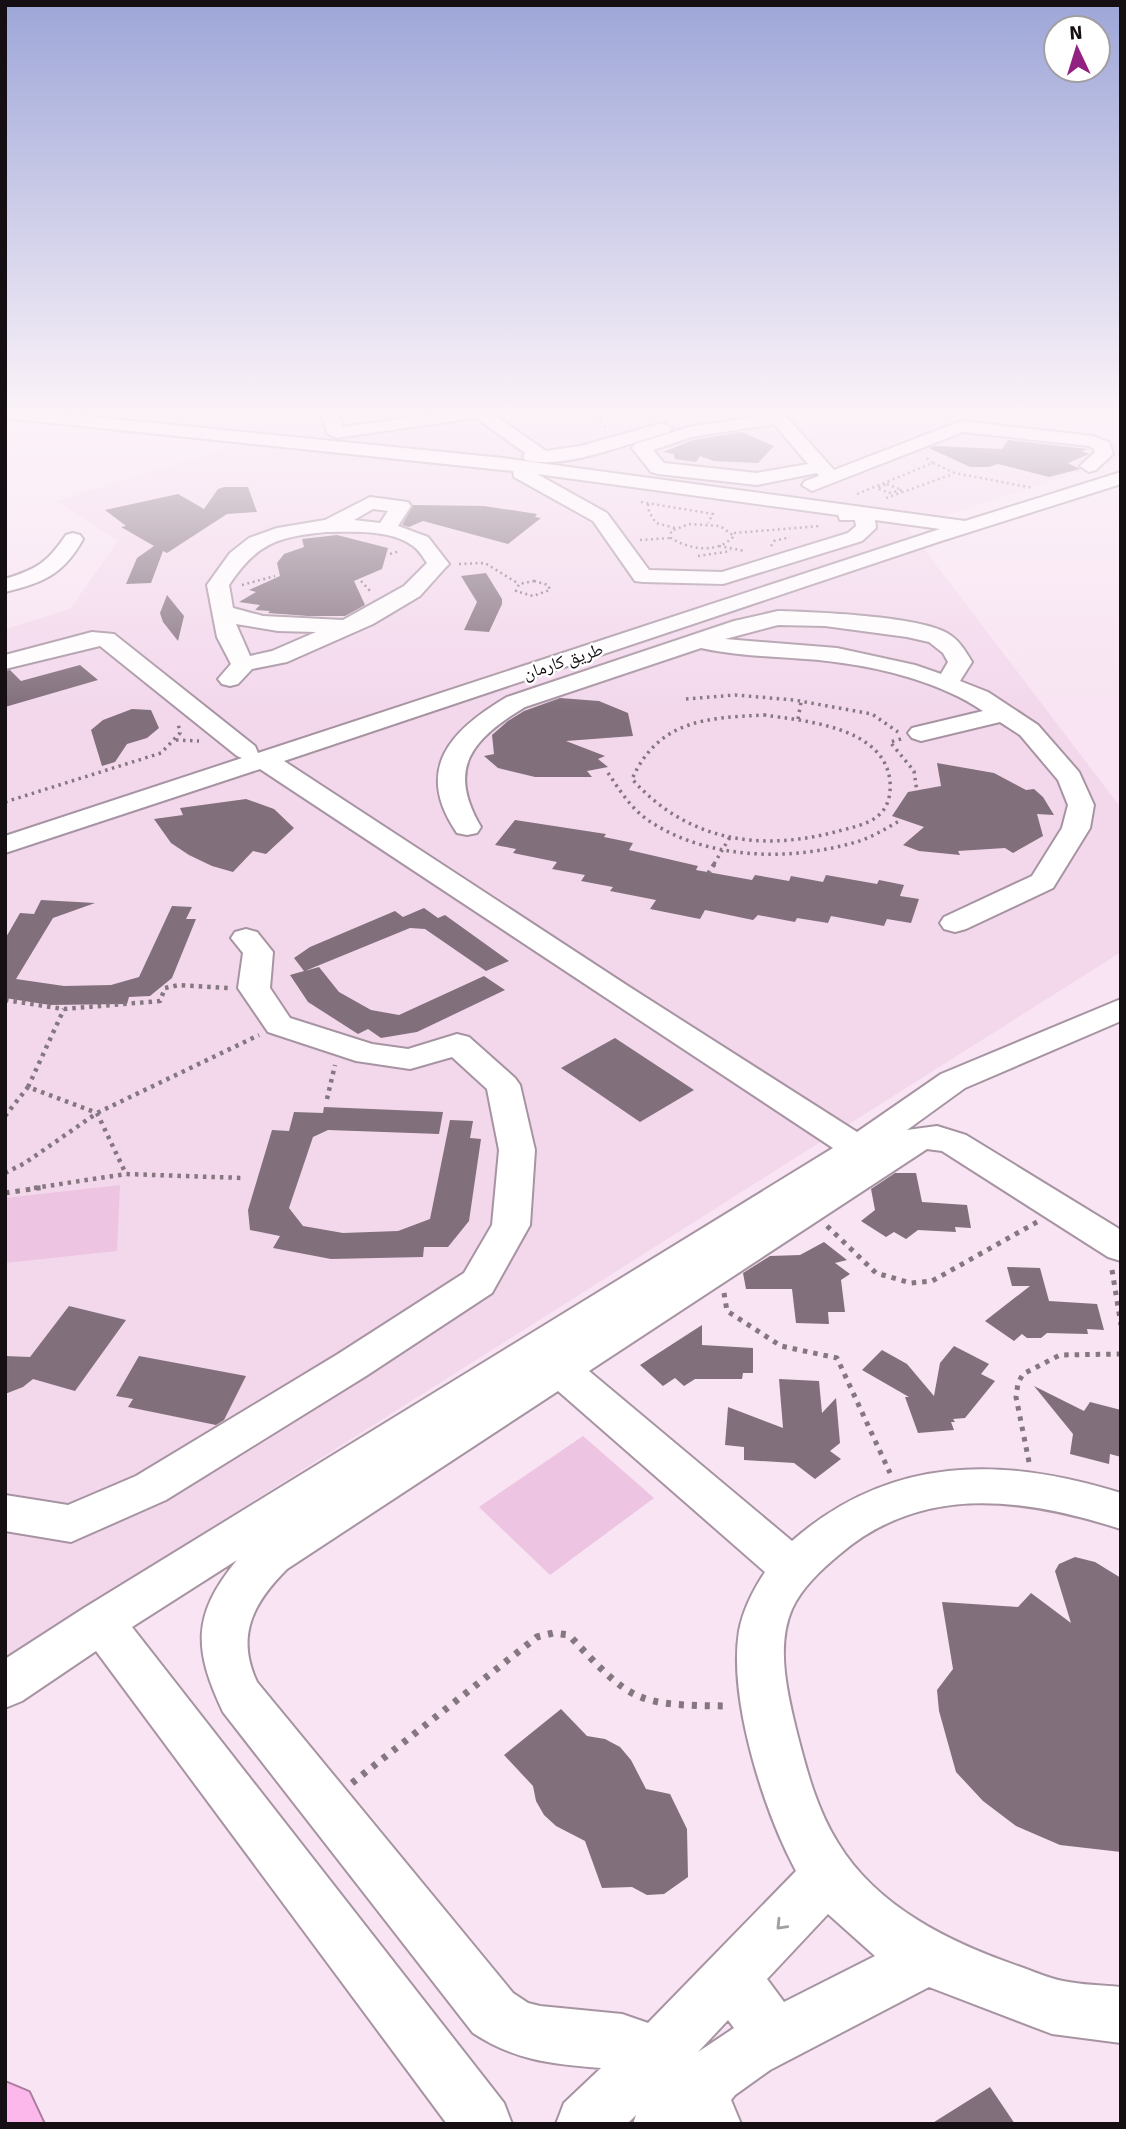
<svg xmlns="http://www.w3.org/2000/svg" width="1126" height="2129" font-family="Signika,'Noto Naskh Arabic',sans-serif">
	<rect width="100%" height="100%" fill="#f8e4f2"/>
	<path fill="#f3d8ec" d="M48 411H966L1121 443V458L908 528 1121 808V952L5 1658V629L70 609 118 541 56 501 276 433Z"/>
	<path fill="#edc4e2" d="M120 1185 117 1251 5 1263V1198Z
		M583 1436 654 1498 550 1575 479 1507Z"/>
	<path fill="#816f7c" d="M742 432 774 446 758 463 714 461 700 456 696 462 675 459 674 454 663 452 693 440Z
		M1008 440 1088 449 1082 451 1089 454 1068 463 1080 469 1049 477 998 464 989 467H970L929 448 935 446 1002 449Z
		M224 487H248L257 512 227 514 167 553 163 551 151 583 126 584 137 558 154 546 121 527 126 526 105 510 178 494 204 509 218 489Z
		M413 505 484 506 537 514 535 517 541 518 508 544 423 521 409 527 402 525Z
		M337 535 388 548 382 569 354 581 365 605 345 616H308L268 613 270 611 255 610 260 605 239 602 256 592 249 590 280 576 277 563 284 554 304 547 302 539Z
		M486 573 502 599V604L489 632 464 630 477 602 461 576Z
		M167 595 184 616 178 641 163 622 160 613Z
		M80 665 98 680 5 707V671L10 670 21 681Z
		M560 698 599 701 628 713 633 736 566 741 605 756 598 759 608 767 587 771 592 777H535L498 768 484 756 494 754 492 735 508 721 524 711Z
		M132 709 151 710 159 728 147 738 127 744 115 762 102 766 91 730 103 720Z
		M937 763 994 773 1026 790 1034 789 1043 797 1054 815 1037 814 1043 836 1013 853 1005 848 958 851 960 855 919 851 903 845 924 827 892 816 908 792 941 786Z
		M246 799 274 809 294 828 266 854 253 851 233 872 212 866 189 855 171 843 154 819 183 815 180 808Z
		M515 820 606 834 604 837 633 843 629 850 698 866 696 870 752 880 755 875 789 881 791 876 823 882 826 875 877 884 879 880 904 885 900 896 919 899 911 923 887 919 884 926 831 916 828 923 797 918 795 922 758 915 753 920 705 910 700 919 650 909 656 900 610 891 613 887 581 881 585 875 552 869 557 862 513 853 516 849 495 845Z
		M41 900 95 903 53 918 16 979 64 986 111 985 139 977 172 906 192 907 186 919H196L172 978 150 996 129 997 127 1004 50 1005 5 998V939L20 913 34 914Z
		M424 908 438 918 445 915 509 961 486 971 425 929 410 928 305 971 319 967 339 992 371 1010 399 1015 484 976 505 990 417 1032 381 1038 368 1029 358 1034 308 1002 290 975 304 971 294 958 310 947 395 911 403 917Z
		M615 1038 694 1090 640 1122 561 1068Z
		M324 1107 443 1112 439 1134 328 1130 313 1137 289 1208 303 1226 343 1233 398 1231 430 1219 450 1120 473 1121 470 1138 481 1139 469 1221 448 1247H424L423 1257 331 1259 273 1248 280 1236 250 1230 248 1210 272 1130 289 1131 294 1112 323 1113Z
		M895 1173H916L922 1202 967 1205 971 1228 955 1227 956 1232 918 1230 906 1239 894 1232 886 1237 861 1221 875 1210 871 1189Z
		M824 1242 847 1260 835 1263 850 1274 841 1280 845 1312H828L829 1324 796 1323 792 1289H746L743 1273 770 1256 800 1255Z
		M1007 1267 1040 1268 1049 1301 1097 1304 1104 1330 1087 1329 1088 1334 1047 1333 1041 1338H1027L1022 1334 1014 1341 985 1321 1030 1286H1012Z
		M69 1306 126 1320 75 1391 33 1379 23 1387 5 1394V1356L30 1357Z
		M702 1325V1345L753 1348V1373H743L742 1379H695L684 1386 675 1378 663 1386 640 1365Z
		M954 1346 989 1364 981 1374 995 1381 965 1418 953 1419 955 1422H951L954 1430 918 1433 905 1397H909L862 1370 882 1350 907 1364 934 1396 940 1363Z
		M139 1356 246 1376 224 1420 216 1425 128 1407 133 1399 116 1396Z
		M779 1379 819 1381 822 1413 836 1398 840 1443 830 1451 841 1459 815 1479 794 1463 744 1460V1447L725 1445 728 1407 783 1428Z
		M1034 1386 1084 1411 1090 1402 1121 1410V1457L1110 1454 1109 1464 1070 1454 1073 1434Z
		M1075 1557 1095 1562 1121 1578V1852L1060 1845 1016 1826 983 1801 956 1772 939 1711 937 1690 953 1669 942 1602 1018 1607 1031 1593 1071 1623 1055 1571 1059 1564Z
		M561 1709 587 1736 605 1739 620 1747 631 1760 646 1789 670 1794 687 1829 688 1877 664 1894 647 1895 632 1887 602 1888 585 1841 556 1826 544 1815 536 1801 533 1786 504 1755Z
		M990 2087 1015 2124H931Z"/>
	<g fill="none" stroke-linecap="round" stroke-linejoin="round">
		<defs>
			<path id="minor" d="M5 411H36L503 458 965 521 1121 472V484L938 542 284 761 628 986 857 1132 941 1074 1121 999V1021L965 1088 907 1130 937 1126 966 1135 1121 1230V1261L1108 1257 942 1151 927 1149 589 1371 792 1541C890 1455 1002 1456 1121 1493V1529C1024 1498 923 1483 840 1554 822 1569 802 1587 792 1609 776 1646 787 1692 796 1729 806 1768 816 1808 838 1843 877 1907 949 1942 1018 1966 1033 1971 1047 1978 1063 1981 1082 1985 1101 1985 1121 1987V2043L1052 2034 929 1987 770 2070 735 2095 731 2100 741 2124H633L636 2115 627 2124H556L564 2103 601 2068C552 2064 516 2061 473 2033L223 1712C194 1650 191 1616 237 1560L132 1627 504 2103 512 2124H447L96 1651 22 1701 5 1708V1659L84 1608 833 1148 260 769 5 853V836L242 758 237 756 100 646 5 669V655L92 632 114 634 255 746 258 753 940 529 875 520 876 528 862 541 723 584 643 582 635 581 593 521 514 477 513 471 5 418ZM537 474 838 515 840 520H855L856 526 848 533 722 572 649 570 607 513ZM558 1391 765 1572C753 1590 743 1610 739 1631 728 1700 764 1811 796 1871L648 2023 622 2014 540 2006 528 2003 513 1993 257 1682C235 1635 254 1602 287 1569ZM828 1914 875 1956 784 2002 767 1979ZM728 2020 734 2028 698 2052Z
				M320 411H338L343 427 451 411H489L546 451 580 446 663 423 672 428 669 432C628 443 566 470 525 460L523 456 525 453 476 418 336 438 327 433Z
				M778 413 784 414 834 470 961 421 1093 436 1109 442 1113 454 1096 470 1089 472 1080 466 1095 452 1094 449 1089 446 963 432 812 491 802 485 805 481 819 476 817 473 757 485 658 474 651 472 632 448 635 444 689 427ZM774 424 808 464 757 473 664 463 653 450 692 437Z
				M370 497 408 502 411 506 398 526 428 537 449 564 445 568 420 596 373 624 287 662 252 669 238 684 230 686 222 684 218 679 231 664 217 637 207 585 230 553 249 538 277 528 325 520ZM373 509 388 511 380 523 354 520ZM326 532C352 532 391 529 413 546 419 550 423 557 427 563L404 586 343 620 263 616 233 608 229 585C257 543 277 537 326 532ZM236 624 278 631 316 632 272 651 250 656Z
				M73 533 80 535 83 539C64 574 43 583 5 592V579C37 569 47 563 66 535Z
				M778 611C815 612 917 616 947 633 959 640 965 650 972 662L960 681 988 692 1038 725 1079 772 1094 805 1090 828 1053 888 966 929 955 932 944 929 940 923 944 917 1032 876 1062 828 1068 805 1058 780 1020 735 1000 722 921 741 912 738 908 733 912 728 983 711C942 683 884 668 835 662 790 656 745 658 701 648L525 707C472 739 446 768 481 827L477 833 467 835 457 833C413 769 451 730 507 697L734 621ZM778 625 825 626 907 637 929 642 943 653 948 662 941 674 915 665 837 648 725 639Z
				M246 929 257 932 273 952 270 988 290 1018 372 1044 408 1049 457 1034 469 1037 515 1078 520 1085 535 1150 530 1225 492 1293 366 1376 166 1500 71 1542 5 1531V1495L68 1505 136 1476 338 1354 464 1273 492 1225 499 1150 487 1089 452 1057 410 1069 356 1061 268 1032 238 988 243 953 231 938 235 932Z"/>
			<path id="highway" d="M5 2082 29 2092 44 2124H5Z"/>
		</defs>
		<use href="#minor" stroke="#a794a2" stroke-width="4"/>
		<use href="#highway" stroke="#ab7c9f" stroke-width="4"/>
		<path stroke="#847780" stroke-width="2.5" stroke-dasharray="2 3.5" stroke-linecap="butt" d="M599 411 601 423 606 427
			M933 463 955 473 1033 488
			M887 484 902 490 889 493 877 488Z
			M857 494 933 463 927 458
			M886 498 953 474
			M641 502 713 514 708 523
			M648 504 649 512 656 523 675 528
			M689 524 720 526 734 536C718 554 690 550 671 538V531Z
			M734 533 820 526
			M640 540 671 538
			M719 546 745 551
			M771 546 774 541 790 537
			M390 554 400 551
			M698 556 731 551
			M459 564 485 563 519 584
			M361 581 372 593
			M534 581 548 585 550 590 533 596 516 591 519 584Z
			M242 585 275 576"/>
		<path stroke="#847780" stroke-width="3.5" stroke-dasharray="2.5 4.5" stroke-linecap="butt" d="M686 699 735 695 794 700 872 714 898 732
			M764 715C806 721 884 727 890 781 891 793 889 806 879 815 868 825 849 828 835 832 758 852 686 840 632 779 659 720 705 718 764 715Z
			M798 719 801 702
			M901 739 890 742 914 771 917 792
			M176 740 199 741
			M608 773C621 792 633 812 654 824 712 860 792 861 856 842 871 838 885 829 899 821
			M5 802 161 753 180 733 178 723
			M714 864 730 837"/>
		<path stroke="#847780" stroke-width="4.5" stroke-dasharray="3.5 5" stroke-linecap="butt" d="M708 874 715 863
			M5 1000 64 1009 160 1001 165 988 179 985 228 988
			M28 1087 64 1009
			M327 1099 335 1065
			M5 1116 28 1087 97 1113 126 1174
			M5 1173 25 1163 97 1113 259 1035
			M34 1188 126 1174 243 1178"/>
		<path stroke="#847780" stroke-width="5" stroke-dasharray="4.5 6" stroke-linecap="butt" d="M5 1193 45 1187
			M827 1226 876 1273 911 1283 932 1281 1037 1222
			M1112 1270 1121 1325
			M724 1293 727 1311 781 1346 837 1358 890 1473
			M1029 1462 1016 1397 1018 1383 1023 1374 1060 1355 1121 1354"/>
		<path stroke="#847780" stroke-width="7" stroke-dasharray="5 8" stroke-linecap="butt" d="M352 1783 537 1637 553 1633 569 1635C633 1704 636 1705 730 1706"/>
		<use href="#minor" fill="#fff" fill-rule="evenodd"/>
		<use href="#highway" fill="#fcb7eb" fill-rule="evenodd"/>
	</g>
	<defs><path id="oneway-chevron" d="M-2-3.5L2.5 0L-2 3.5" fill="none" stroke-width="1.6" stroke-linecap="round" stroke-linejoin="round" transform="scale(1.75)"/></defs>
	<use stroke="#a19fa1" href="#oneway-chevron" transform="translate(781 1925) rotate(134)"/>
	<linearGradient id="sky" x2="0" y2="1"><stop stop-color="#9da6d8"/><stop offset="0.58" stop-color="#fcf3f9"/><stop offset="1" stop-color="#fcf3f9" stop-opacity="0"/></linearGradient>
	<rect width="1126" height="709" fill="url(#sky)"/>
	<g text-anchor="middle" stroke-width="5" stroke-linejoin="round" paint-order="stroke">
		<g font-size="18" fill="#150e13" stroke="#fff">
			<text transform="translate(563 661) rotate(-18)" y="6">طريق كارمان</text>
		</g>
	</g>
	<rect width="1126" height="2129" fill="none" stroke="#150e13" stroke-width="14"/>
	<g transform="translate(1077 49) rotate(356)"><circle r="33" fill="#ffffff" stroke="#a19fa1" stroke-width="2"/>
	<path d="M0-5L12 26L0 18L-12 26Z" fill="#932181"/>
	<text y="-10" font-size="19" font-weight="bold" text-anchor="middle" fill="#150e13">N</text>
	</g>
</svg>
